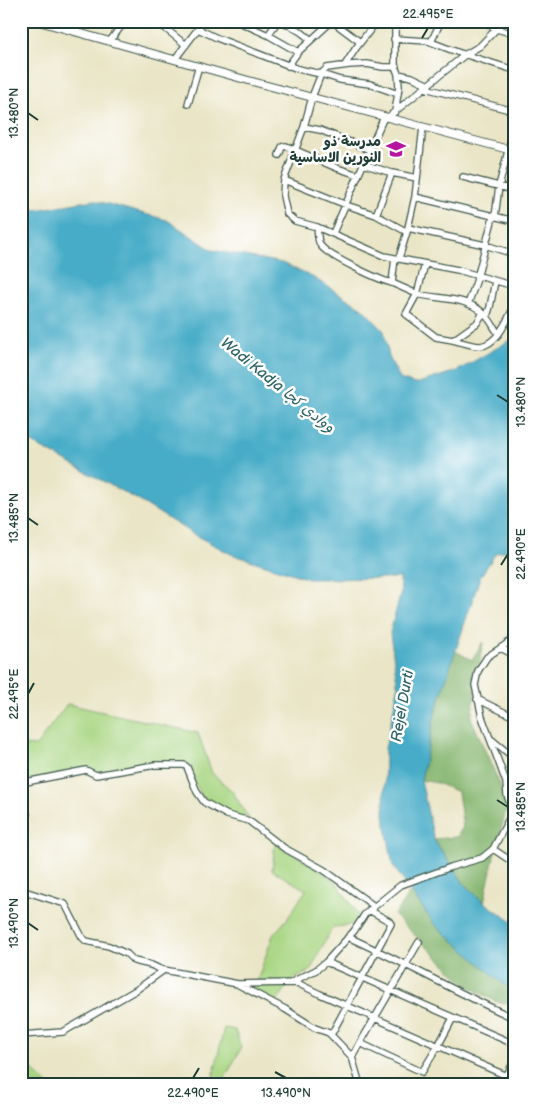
<svg xmlns="http://www.w3.org/2000/svg" width="535" height="1106" font-family="'Balsamiq Sans','Playpen Sans Arabic',sans-serif">
	<rect width="100%" height="100%" fill="#fff"/>
	<filter id="ink" filterUnits="userSpaceOnUse"><feTurbulence type="fractalNoise" baseFrequency=".02" numOctaves="2"/><feDisplacementMap in="SourceGraphic" scale="10" xChannelSelector="R" yChannelSelector="G"/><feConvolveMatrix kernelMatrix="1 2 1 2 8 2 1 2 1" color-interpolation-filters="sRGB"/></filter>
	<filter id="wash" filterUnits="userSpaceOnUse"><feTurbulence type="fractalNoise" baseFrequency=".0096" numOctaves="4" result="noise"/><feDisplacementMap in="SourceGraphic" scale="20" xChannelSelector="R" yChannelSelector="G"/><feGaussianBlur stdDeviation="1.12" result="paint"/><feColorMatrix in="noise" values="0 0 0 0 0 0 0 0 0 0 0 0 0 0 0 0 0 1.4 0 .05"/><feComposite in="paint" operator="in"/></filter>
	<g filter="url(#wash)">
		<rect width="100%" height="100%" fill="#eae5c6"/>
		<path fill="#a8d582" stroke="#64895b" d="M67 704 198 733 212 773 232 791 249 819 228 814 205 801 185 764 96 774 86 770 21 781V745L36 746Z
			M275 843 320 870 336 882 363 922 332 928 310 971 290 981H257L273 935 288 918 306 890 272 870Z
			M244 985H288L276 1003Z
			M224 1028 235 1030 241 1048 223 1082 219 1085H209L212 1082Z
			M21 1060 49 1085H21Z"/>
		<path fill="#86b670" stroke="#527a52" d="M483 642 471 718 508 803 495 852 484 902 465 885 434 839 457 837 463 827 458 792 437 783 421 780 435 713 455 651 472 660Z
			M411 891 434 924 514 993V1005L497 1002 466 985 394 915Z"/>
		<path fill="#47acc7" stroke="#33747e" d="M93 200 167 220 212 250 282 263 314 278 362 308 384 331 389 357 400 379 415 384 457 371 514 338V549L496 553 480 577 435 713 421 780 434 840 465 885 484 902 514 923V993L434 924 393 866 384 815 385 749 398 689 390 633 401 592 400 578 309 579 231 554 193 534 138 500 21 437V205L36 210Z"/>
	</g>
	<g filter="url(#ink)">
		<g fill="none" stroke-linecap="round" stroke-linejoin="round">
			<defs>
				<path id="minor" d="M156 21 186 45
					M237 21 268 35 278 21
					M282 21 301 32 310 39
					M320 21 327 25
					M332 21 360 42
					M483 21 497 29 514 34
					M198 29 217 38 298 69 321 74 340 80 370 84 398 94
					M76 32 82 21
					M268 35 298 52
					M394 39 428 41 457 52 514 70
					M110 41 125 21
					M431 42 441 21
					M175 59 204 21
					M345 65 356 48 377 21
					M288 66 298 52 332 21
					M396 67H383L367 64 349 65 327 68 321 74 312 97 304 127 284 180 283 196 287 214 295 221 317 227 384 256 458 270 514 286
					M398 74 412 77 429 85
					M425 88 514 111
					M188 104 199 66
					M395 112 399 87 398 74 395 66V21
					M387 118 466 54 480 46 504 21
					M304 127 320 130 370 150
					M279 155 282 147 286 146 337 168 358 175
					M363 164 392 173 417 178
					M463 177 514 190
					M284 180 349 206 376 215 407 232
					M415 197 514 221
					M376 215 392 173
					M495 217 499 186 514 128
					M317 227C318 233 317 241 321 246 328 256 379 280 392 283
					M408 228 485 245 514 254
					M333 233 384 117
					M395 258 392 283 417 294 425 264
					M399 258 407 232 415 197 423 127
					M468 304 476 282 493 217
					M483 313 477 323 453 340 436 337 406 314 417 294C440 300 470 296 487 317 491 321 494 328 498 333
					M487 316 490 307 495 281
					M453 340C461 342 472 346 480 346 497 345 507 320 514 307
					M501 648 514 655
					M477 699 514 717
					M491 739 514 758
					M21 783 86 770 96 775 155 765H184L187 767 197 792 204 802 227 815 249 821 284 848 324 870 374 906
					M21 801 27 814 21 827
					M493 849 514 863
					M21 890 65 904 82 937 86 941 109 946 127 954 134 961 151 965 162 970
					M348 937C404 962 457 993 514 1018
					M326 962 514 1044
					M292 982 316 970 326 962 354 931 365 914 401 885 451 867 482 858 493 849 511 815 510 803 507 795 506 782 482 717 475 685 478 671 487 657 514 639
					M239 985 285 1009 315 1028 329 1033 352 1057 360 1085
					M21 1035 63 1032 136 990 164 970 238 984 297 983 320 994 507 1076
					M331 1035 391 924 389 921 369 910
					M360 1043 422 1072 438 1046 453 1018
					M352 1057 419 942
					M248 1084 252 1085
					M502 1085 514 1061"/>
				<path id="major" d="M37 21 254 82 514 151"/>
			</defs>
			<use href="#minor" stroke="#3d564a" stroke-width="8"/>
			<use href="#major" stroke="#3d564a" stroke-width="9"/>
			<use href="#minor" stroke="#fff" stroke-width="5.5"/>
			<use href="#major" stroke="#fff" stroke-width="7"/>
		</g>
	</g>
	<path fill="none" stroke="#1f3d34" stroke-width="2" d="M422 38 428 28M28 113 38 120M497 395 508 402M28 518 38 525M501 565 508 554M28 694 34 683M497 800 508 807M28 923 38 930M275 1072 286 1078M193 1078 199 1068"/>
	<defs>
		<symbol id="school-bare" viewBox="-9 -9 18 18"><path d="M0-5L7-2L0 1L-7-2ZM-4 1L0 2.5L4 1V4Q0 6-4 4Z" fill="#b5179e" stroke="#fff" stroke-width="2.5" paint-order="stroke"/></symbol>
	</defs>
	<g fill-rule="evenodd">
		<use href="#school-bare" x="382" y="135" width="28" height="28"/>
	</g>
	<g text-anchor="middle" stroke-width="5" stroke-linejoin="round" paint-order="stroke">
		<g font-size="14" font-weight="bold" fill="#1f3d34" stroke="#fff" text-anchor="end">
			<text x="381" y="146">مدرسة ذو<tspan x="381" dy="16">النورين الاساسية</tspan></text>
		</g>
		<g font-size="15" font-style="italic" fill="#2d6467" stroke="#fff">
			<text transform="translate(278 385) rotate(39)" y="5">Wadi Kadja ووادي كجا</text>
			<text transform="translate(402 706) rotate(-80)" y="5">Rejel Durti</text>
		</g>
	</g>
	<rect width="535" height="1106" fill="none" stroke="#fff" stroke-width="55"/>
	<rect x="28" y="28" width="480" height="1050" fill="none" stroke="#1f3d34" stroke-width="2"/>
	<g font-size="12" text-anchor="middle" fill="#1f3d34">
		<text x="428" y="18">22.495°E</text>
		<text transform="translate(14 113) rotate(-90)" y="4">13.480°N</text>
		<text transform="translate(521 402) rotate(-90)" y="4">13.480°N</text>
		<text transform="translate(14 518) rotate(-90)" y="4">13.485°N</text>
		<text transform="translate(521 554) rotate(-90)" y="4">22.490°E</text>
		<text transform="translate(14 694) rotate(-90)" y="4">22.495°E</text>
		<text transform="translate(521 807) rotate(-90)" y="4">13.485°N</text>
		<text transform="translate(14 923) rotate(-90)" y="4">13.490°N</text>
		<text x="193" y="1097">22.490°E</text>
		<text x="286" y="1097">13.490°N</text>
	</g>
</svg>
